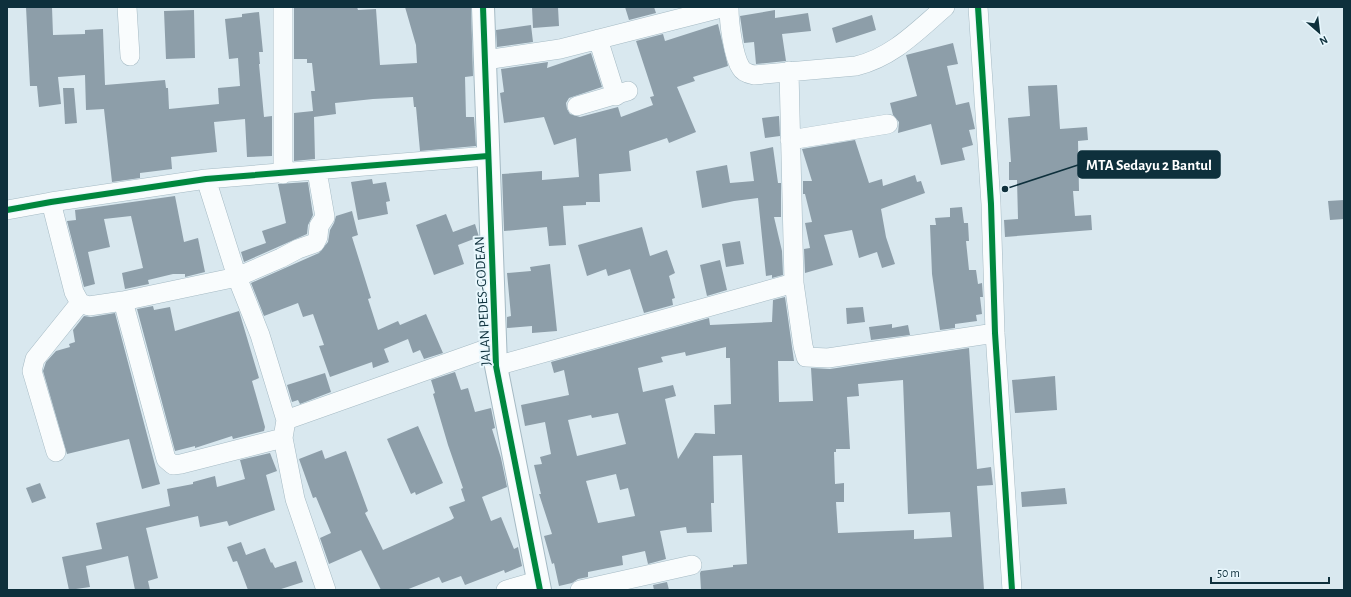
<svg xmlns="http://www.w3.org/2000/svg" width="1351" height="597" font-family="'Alegreya Sans',sans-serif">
	<rect width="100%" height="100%" fill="#d9e8ef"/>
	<path fill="#8d9ea9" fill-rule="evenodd" d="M26 7H52L53 35 85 34V30L103 29 105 85 165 80 166 88H168L169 109 219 104 218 88 240 86 238 58 229 59 225 19 242 17V14L259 12 263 52H259L260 64H259L264 117 272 116V156L247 157 245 119 214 122 217 152 171 157 172 169 140 173V178L112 182 104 109 86 110 85 75 58 77 61 104 39 107 37 86H30Z
		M294 7H357L358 10 376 9 380 65 417 63 416 45 405 7H471L473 76 465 77 466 117H474L476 146 420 151 416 107H414L413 97 373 99 335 103 336 114 314 117 315 159 294 161V113L313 111 311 91H315L312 63H307V59H294Z
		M532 7H558L559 26 533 28Z
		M625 7H654L656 13 629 20Z
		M194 10 195 58 166 59 164 11Z
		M775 10V18L808 13 811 31 782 34 786 61 756 64 754 42 744 43 740 16Z
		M872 15 876 30 836 43 832 28Z
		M718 24 728 66 693 77 695 81 677 87 696 132 669 143 667 138 629 151 631 171 599 174 600 202H586V205L563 206 566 245 549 246 547 227 504 231 502 174 542 171V180L579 177 576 138 554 145 544 117 504 123 500 93 504 92 501 69 548 62 547 68 591 53 602 87 569 98 566 103 567 109 570 114 580 117 618 107 621 117 653 105 650 97 654 96 636 41 663 34 665 41Z
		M531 25 533 42 497 47 496 30Z
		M953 43 958 64 947 66 956 105 969 102 975 129 969 130 973 145 962 148 965 160 941 165 931 124 898 133 899 122 893 115 890 103 917 96 906 55Z
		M1057 85 1060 129 1087 127 1088 140 1078 141 1079 191H1073L1075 216 1091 215 1092 230 1005 237 1004 220 1018 219 1017 180H1009V162H1011L1008 118 1030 116 1028 86Z
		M63 88H74L77 123 65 124Z
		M779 116 780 136 765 138 762 118Z
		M855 140 869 183 882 179 883 186 915 175 917 182 921 181 925 193 881 209 886 237 895 264 882 268 877 252 859 258 852 230 824 235 833 265 805 273 804 249 810 248 805 223 812 222 805 194H803V181H812L802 149Z
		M773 147 778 183H781V217H774L782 251 783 275 772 278V275L766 276 758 198 734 201 702 208 696 171 727 165 730 183 754 181 750 152Z
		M372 179 373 184 386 182 390 201 386 202 388 214 358 220 351 182Z
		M308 182 313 215 308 225 307 234 244 262 241 252 266 243 262 231 286 223 278 184Z
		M175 196 184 242 198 238 205 272 185 277V274H173L148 280 149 284 125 289 122 273 143 268 131 216 104 219 110 247 88 252 95 284 84 287 67 221 76 220 75 210Z
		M1344 200V219L1330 220 1328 201Z
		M962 207 964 223H968L969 241H966L969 270H976L978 284 982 283 983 297H980L982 314 976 315 977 321 955 324V328L940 330 932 274 930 225H936L935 218 950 217V208Z
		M352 211 358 235 352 237 371 298 368 299 378 330 398 321 400 325 426 314 443 353 424 359 420 350 413 353 408 339 384 349 389 362 373 368 372 362 330 377 319 346 324 345 313 314 303 317 298 303 264 316 251 283 319 253 328 242 330 230 334 223 336 216Z
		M446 214 453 232 475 224 479 237 458 245 464 264 434 275 416 225Z
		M642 227 650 256 667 250 675 273 669 276 675 298 672 299 673 305 644 313 630 269 608 276 606 269 587 276 578 245Z
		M740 241 744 264 726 267 722 244Z
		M720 260 727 290 707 296 700 265Z
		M550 264 557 331 532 333V326L507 328V317L511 316 507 273 531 271 530 267Z
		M785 297 794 361H778L779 402 813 401 811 368 830 369 969 348 977 469 991 467 993 485 977 486 984 590H701L700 573 701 571 733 567V565L747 564 742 455 713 456 714 503H711L712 532 687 533 686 527 660 531 666 559 648 564 645 551 622 556 623 565 588 572V577L578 579 572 583 559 586 554 563 552 564 544 536 552 534 539 494H541L534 465 542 464 540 457 551 454 545 422 525 426 521 405 569 395 564 370 554 373 551 362 709 318 710 325 772 322 773 300ZM726 347V358H730L731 404 714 405 715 434 695 433 678 459 665 399 676 396 673 385 643 392 638 368 663 362 661 357 685 352 686 356ZM903 380 908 514 950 512 952 537 914 539V530L838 533 836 502H844V483L835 484 834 452H836V449H850L847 397 859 396 858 384ZM618 413 626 444 577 456 568 420 591 415 592 418ZM616 474 620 490 628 488 635 516 598 523 586 481Z
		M153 306 154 310 170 307 175 331 239 311 259 378 252 381 265 427 264 431 233 439 232 436 195 448V446L175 451 137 309Z
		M863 307 865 322 847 324 846 308Z
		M115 313 160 484 142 489 129 439 67 454 43 371 46 362 56 351 70 347 69 344 75 342 73 330 84 316 91 317Z
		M892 324V328L908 325 910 335 871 340 869 327Z
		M455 372 461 390 468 388 475 412 491 408 495 428 492 429 501 458 507 487 482 497 491 521 501 517 514 549 518 547 522 566 505 573 504 570 465 585 461 576 442 583 439 577 406 590H381L361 550 329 564 320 538 331 533 316 497 313 498 299 459 322 450 325 459 346 451 368 511 365 513 383 550 451 520 454 518 449 507 465 501 461 489 463 488 448 445 433 394 435 393 431 380Z
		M325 373 331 392 300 404 298 400 292 402 287 385Z
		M1055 376 1057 410 1015 413 1012 380Z
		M418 426 443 483 416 495 415 492 411 494 387 439Z
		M270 453 277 471 266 475 275 510 229 526 227 521 200 527 198 516 146 528 158 578 148 581 150 590H135L128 556 86 566 90 587 69 590 62 557 102 549 96 523 170 506 167 489 193 484V482L215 476 217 487 245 479 240 460Z
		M40 483 46 498 32 503 26 488Z
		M1065 488 1067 504 1022 507 1021 492Z
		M241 542 246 555 265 548 271 563 272 562 275 568 296 561 303 582 278 590H248L237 561 233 562 227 547Z
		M667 582 669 590H654L653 585Z"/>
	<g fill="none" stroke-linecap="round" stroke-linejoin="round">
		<defs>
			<path id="street" d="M127 7 130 56
				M729 7C729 22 733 56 741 68 743 72 749 74 754 75L856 66C893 57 917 31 945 7
				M978 7 991 204 995 333 1012 590
				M598 39 616 96
				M485 60 560 49 725 7
				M789 71 794 283 803 346 806 357 828 358 995 333
				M577 106 628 91
				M790 140 888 124
				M283 174V7
				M206 179 237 277 260 335 286 420 283 438 295 499 326 590
				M51 202 74 292 80 303 89 306 123 301 237 277 281 258 298 249 315 243 318 237 319 226 325 217 317 171
				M7 210 51 202 206 179 488 156
				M123 301 166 459 173 465 181 464 283 438
				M496 366 794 283
				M286 420 495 346
				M56 452 32 371 35 359 80 303
				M506 590 537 581
				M580 590 692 565"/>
			<path id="secondary" d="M483 7 496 366 540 590"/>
		</defs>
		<use href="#street" stroke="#a5bac4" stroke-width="20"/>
		<use href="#secondary" stroke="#a5bac4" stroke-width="24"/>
		<use href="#street" stroke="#f9fcfd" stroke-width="19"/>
		<use href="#secondary" stroke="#f9fcfd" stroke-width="22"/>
		<defs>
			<path id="cycleway" d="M483 7 496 366 540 590
				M978 7 991 204 995 333 1012 590
				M7 210 51 202 206 179 488 156"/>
		</defs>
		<use href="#cycleway" stroke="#e8f7fd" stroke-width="8"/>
		<use href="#cycleway" stroke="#00873e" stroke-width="6"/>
	</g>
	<g text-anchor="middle" stroke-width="4" stroke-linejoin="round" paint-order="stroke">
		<g font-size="14" fill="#0e303c" stroke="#e8f7fd">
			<text transform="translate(482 301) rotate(-93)" y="5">JALAN PEDES-GODEAN</text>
		</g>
	</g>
	<path fill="none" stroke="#0e303c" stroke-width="1.5" d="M1005 189L1078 165"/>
	<circle fill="#0e303c" stroke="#e8f7fd" stroke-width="1.5" cx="1005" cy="189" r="4"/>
	<rect fill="#0e303c" stroke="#0e303c" stroke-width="1.5" x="1078" y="151" width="142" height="27" rx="4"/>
	<g font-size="15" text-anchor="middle" font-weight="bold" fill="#fff">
		<text x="1149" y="170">MTA Sedayu 2 Bantul</text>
	</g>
	<rect width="1351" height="597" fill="none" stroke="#0e303c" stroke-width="16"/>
	<g transform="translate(1319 32) rotate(152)" stroke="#e8f7fd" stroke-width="3" paint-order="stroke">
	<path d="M0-3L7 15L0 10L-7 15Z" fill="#0e303c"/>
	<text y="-6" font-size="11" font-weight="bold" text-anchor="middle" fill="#0e303c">N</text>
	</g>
	<path d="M1211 577v6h118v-6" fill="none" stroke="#0e303c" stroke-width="2"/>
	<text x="1217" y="577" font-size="12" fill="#0e303c" stroke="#e8f7fd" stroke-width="3" paint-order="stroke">50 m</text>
</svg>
